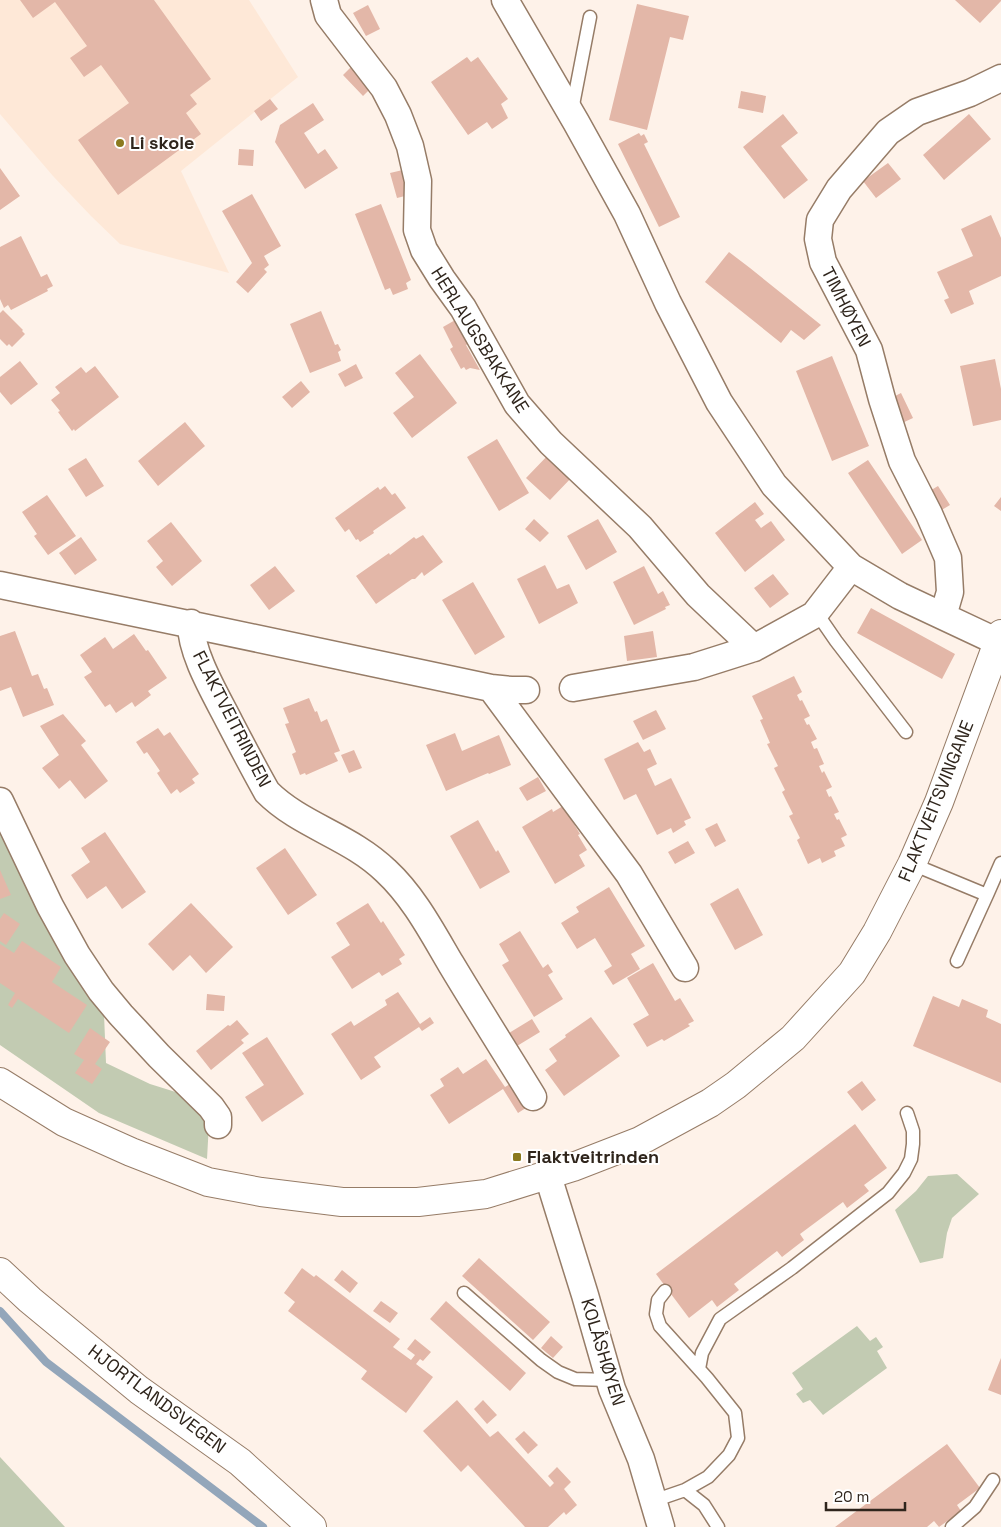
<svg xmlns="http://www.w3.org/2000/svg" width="1001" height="1527" font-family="'Space Grotesk',sans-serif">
	<rect width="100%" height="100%" fill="#fef2e9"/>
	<path fill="#fee8d7" d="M0 0H249L298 77 181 171 229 273 120 244 91 216 53 176 0 114Z"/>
	<path fill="#c2cbb2" d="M0 831 104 1014 106 1063 150 1084 182 1094 209 1123 207 1159 99 1113 0 1045Z
		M957 1174 979 1194 952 1218 947 1233 943 1258 920 1263 895 1210 916 1191 928 1176Z
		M857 1326 870 1341 876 1337 883 1347 877 1351 887 1368 823 1415 810 1400 803 1403 796 1394 803 1389 792 1373Z
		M0 1457 65 1527H0Z"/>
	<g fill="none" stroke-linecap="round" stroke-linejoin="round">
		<path stroke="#93a6ba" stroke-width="8" d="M0 1311 46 1362 263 1527"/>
	</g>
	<path fill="#e3b7a8" d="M20 0H154L211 79 190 95 197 104 186 113 201 134 118 195 78 140 129 103 101 65 84 77 70 58 87 46 55 2 33 18Z
		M955 0H1001V1L980 23Z
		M637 4 689 16 683 40 670 37 647 130 609 120Z
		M368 5 380 29 366 36 353 13Z
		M467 57 471 62 478 57 508 99 501 104 508 118 492 129 487 122 468 135 431 82Z
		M353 65 373 86 363 96 343 75Z
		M741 91 766 96 763 113 738 108Z
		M270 99 278 109 261 121 254 111Z
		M313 103 324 120 304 133 318 154 325 149 338 168 305 189 275 142 280 125Z
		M783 114 798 133 781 146 808 180 784 199 743 147Z
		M969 114 991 139 944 180 923 155Z
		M639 133 641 136 644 134 648 142 644 144 680 217 659 227 618 144Z
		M239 149 254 150 253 166 238 165Z
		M888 163 901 179 876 198 863 181Z
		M0 168 20 196 0 210Z
		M407 169 413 194 397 198 390 173Z
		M252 194 281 246 264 256 269 265 264 269 267 272 248 293 236 282 252 263 222 211Z
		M381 204 411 280 406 283 408 289 393 295 390 288 385 290 355 214Z
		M991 215 1001 238V276L969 291 974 304 951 314 944 300 949 298 937 272 973 256 961 229Z
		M21 236 41 277 47 274 53 286 47 289 48 291 11 310 8 305 4 308 0 299V247Z
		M729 252 750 268 821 325 804 340 791 330 781 343 705 282Z
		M3 310 23 330 22 331 25 334 12 347 9 344 7 346 0 339V313Z
		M321 311 335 345 338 344 341 350 338 352 341 361 310 373 290 324Z
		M457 319 470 343 466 345 480 370 470 368 466 370 464 367 461 369 450 349 453 347 443 327Z
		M420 354 457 403 412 438 393 413 414 397 395 373Z
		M832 356 869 446 832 461 796 371Z
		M995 359 1001 389V420L973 426 960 366Z
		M20 361 38 384 11 405 0 392V377Z
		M356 364 363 378 345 387 338 374Z
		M95 366 119 397 75 431 74 429 72 431 58 412 60 411 51 400 60 393 55 387 81 367 86 373Z
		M301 381 310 392 292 408 282 397Z
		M901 393 913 418 900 424 889 399Z
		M185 422 205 446 158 486 138 461Z
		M497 439 529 493 499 511 467 457Z
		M551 452 574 475 550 500 526 478Z
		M86 458 104 486 86 497 68 469Z
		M868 460 922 540 902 554 848 473Z
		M385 486 392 495 395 493 406 508 373 531 374 533 360 542 358 539 356 540 349 529 345 532 335 518 378 487 380 490Z
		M938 486 950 505 940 511 928 492Z
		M47 495 76 536 48 555 34 536 37 534 22 512Z
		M1001 497V511L994 506Z
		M755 502 764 514 755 520 761 528 771 521 785 540 745 572 715 533Z
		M534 519 549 533 540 542 525 529Z
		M598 519 617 552 586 570 567 536Z
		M171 522 202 561 172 586 156 567 163 561 147 541Z
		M423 535 443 562 424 576 422 572 415 579H412L376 604 356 576 389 553 390 555 414 537 416 539Z
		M81 537 97 560 75 575 59 553Z
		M545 565 557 589 569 584 578 603 539 624 517 579Z
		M275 566 295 591 269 610 250 585Z
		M644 566 658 594 663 591 670 605 665 607 666 609 634 625 613 582Z
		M773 574 789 594 770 608 754 588Z
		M473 582 505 637 475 655 442 600Z
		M871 608 955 654 942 679 857 633Z
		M15 631 32 676 38 674 44 689 47 688 54 705 23 717 11 687 0 691V636Z
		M653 631 657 657 627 661 624 636Z
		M134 634 146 651 148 650 167 678 148 691 151 695 135 707 132 702 116 713 110 704 105 707 84 677 92 672 80 655 105 637 113 649Z
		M794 676 802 692 797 695 800 701 802 700 810 716 804 719 807 725 809 724 817 739 811 742 814 749 817 748 824 764 819 766 822 773 824 771 832 787 826 790 829 797 831 796 839 812 834 814 837 820 839 819 847 835 841 838 845 846 834 851 836 856 822 863 820 858 808 864 797 840 800 838 789 816 793 814 782 792 785 790 774 768 778 766 767 744 770 743 760 720 763 719 752 696Z
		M309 698 315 712 317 711 321 722 327 719 340 751 334 753 338 761 306 775 305 773 300 775 292 754 296 752 285 724 289 723 283 708Z
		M656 710 666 729 643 740 633 721Z
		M63 714 86 741 81 745 108 781 85 799 70 780 59 789 42 768 59 755 40 726Z
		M158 728 164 736 170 732 199 774 192 779 195 783 180 793 177 789 171 794 157 773 160 771 147 752 144 754 136 742Z
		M455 733 462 751 499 735 511 765 489 774 488 773 446 791 426 745Z
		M638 742 644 752 650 749 657 764 647 769 655 786 671 778 691 818 684 821 686 825 673 833 671 828 657 835 636 794 624 800 604 759Z
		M354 750 362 768 349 773 341 755Z
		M538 777 546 791 527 801 519 788Z
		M563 806 580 834 578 835 587 850 579 855 585 866 555 884 522 827 552 809 553 812Z
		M478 820 496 852 498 850 510 872 480 889 450 836Z
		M717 823 726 841 715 847 705 829Z
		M105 832 146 892 122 909 106 886 87 899 71 875 90 862 81 848Z
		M688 841 695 853 675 864 668 852Z
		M285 848 317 895 288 915 256 868Z
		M0 870 11 895 0 899Z
		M609 887 645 946 631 954 640 969 613 985 604 971 612 966 595 938 577 949 561 923 579 912 576 907Z
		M738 888 763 935 735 950 710 904Z
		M191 903 233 947 206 973 190 955 173 971 148 944Z
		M368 903 381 923 383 921 405 955 399 959 402 964 382 976 379 972 352 989 331 957 350 945 336 923Z
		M4 913 20 924 6 945 0 941V919Z
		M520 931 543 968 548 964 553 972 548 975 563 999 534 1017 502 965 509 961 499 944Z
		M22 941 61 967 52 982 87 1005 69 1033 18 999 12 1008 8 1005 15 993 0 983V944L14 953Z
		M653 963 675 1001 680 998 694 1021 688 1024 690 1026 664 1041 662 1039 647 1047 633 1024 649 1015 627 978Z
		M398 992 420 1024 430 1017 434 1023 422 1031 419 1027 374 1057 381 1067 361 1080 331 1034 351 1021 354 1026 387 1005 385 1000Z
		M207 994 225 996 224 1011 206 1010Z
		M933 996 959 1007 962 999 988 1010 986 1017 1001 1024V1083L913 1046Z
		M591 1017 620 1056 564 1096 545 1070 557 1061 549 1049 566 1037 565 1035Z
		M532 1019 540 1032 517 1046 509 1033Z
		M237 1020 249 1034 241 1040 244 1043 211 1070 196 1051 228 1025 230 1026Z
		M90 1028 110 1042 95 1064 102 1069 92 1084 75 1073 84 1060 74 1054Z
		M267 1037 304 1094 262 1122 245 1097 264 1085 242 1053Z
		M486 1059 505 1087 517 1080 532 1104 518 1113 503 1089 449 1124 430 1095 444 1086 440 1079 458 1067 463 1074Z
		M862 1081 876 1100 862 1111 847 1092Z
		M855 1124 887 1168 864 1185 869 1191 847 1208 843 1202 800 1234 804 1240 782 1257 777 1251 734 1284 739 1290 717 1307 712 1300 689 1318 656 1274Z
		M479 1258 550 1322 533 1340 462 1276Z
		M302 1268 314 1277 316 1275 400 1339 393 1347 411 1360 415 1355 407 1349 415 1339 431 1352 423 1361 420 1359 416 1364 433 1377 406 1413 361 1379 367 1371 288 1311 295 1302 284 1293Z
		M342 1270 358 1283 350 1293 334 1280Z
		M381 1301 398 1313 390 1323 373 1311Z
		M446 1301 526 1373 510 1391 430 1319Z
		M551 1336 563 1347 553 1358 541 1348Z
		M1001 1358V1395L988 1390Z
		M457 1400 490 1437 498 1431 550 1487 554 1483 548 1476 557 1467 571 1482 564 1489 577 1505 566 1515 564 1512 548 1527H525L468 1465 461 1472 423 1431Z
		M483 1400 497 1415 487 1424 474 1409Z
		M524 1431 538 1445 528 1454 515 1439Z
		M947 1444 980 1488 957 1505 961 1511 939 1527 934 1521 927 1527H835Z"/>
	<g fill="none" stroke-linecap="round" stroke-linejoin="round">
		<defs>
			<path id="lane" d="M572 110 590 17
				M816 612 836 641 906 732
				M912 864 987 895 1001 863
				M957 961 987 895
				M464 1293 541 1360 558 1372 575 1379 609 1380
				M699 1369 702 1353 720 1319 792 1268 888 1193 904 1173 911 1159 913 1144V1131L907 1113
				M685 1490 704 1505 718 1527
				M653 1501 685 1490 708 1477 729 1455 738 1438 735 1413 707 1378 660 1326 656 1314 658 1300 665 1291
				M952 1527 975 1507 993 1480"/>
			<path id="street" d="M324 0 328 15 384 88 398 115 410 146 418 181 417 230 424 250 442 279 463 308 517 404 551 443 640 527 698 595 754 648
				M505 0 576 122 627 214 668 303 719 402 774 485 851 567 900 596 998 642
				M0 585C164 618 327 654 491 688L511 690H526
				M943 616 950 592 948 558 929 514 902 461 882 399 869 350 823 262 818 239 820 220 839 189 888 132 917 112 970 93 1001 78
				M191 623C190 653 217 697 230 723 242 746 254 769 267 792 301 826 350 836 386 871 414 897 432 932 451 964 478 1009 506 1053 533 1097
				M491 688 629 874 685 968
				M573 688 694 667 754 648 814 615 851 567
				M0 801 50 906 77 955 101 991 121 1015 159 1056 211 1107 218 1117V1125
				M548 1176 585 1295 612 1389 641 1459 661 1527"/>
			<path id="secondary" d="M0 1082 64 1122 131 1152 208 1182 261 1192 342 1202H418L486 1194 573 1167 640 1141 710 1103 736 1085 793 1038 852 973 877 932 912 864 939 802 1001 634
				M0 1272 30 1300 139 1390 240 1462 312 1527"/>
		</defs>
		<use href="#lane" stroke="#967c67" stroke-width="15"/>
		<use href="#street" stroke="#967c67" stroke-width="29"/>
		<use href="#secondary" stroke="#967c67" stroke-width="30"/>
		<use href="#lane" stroke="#fff" stroke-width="12"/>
		<use href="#street" stroke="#fff" stroke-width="26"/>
		<use href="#secondary" stroke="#fff" stroke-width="28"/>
	</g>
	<g fill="#8b7a1f" stroke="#fff" stroke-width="2">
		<circle cx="120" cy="143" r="5"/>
		<rect x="512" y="1152" width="10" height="10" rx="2.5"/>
	</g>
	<g text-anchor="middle" stroke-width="4" stroke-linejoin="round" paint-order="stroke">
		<g font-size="18" font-weight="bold" fill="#2f251c" stroke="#fff" text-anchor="start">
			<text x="130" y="149">Li skole</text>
			<text x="527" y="1163">Flaktveitrinden</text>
		</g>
		<g font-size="18" fill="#2f251c" stroke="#fff">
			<text transform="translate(846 307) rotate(63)" y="6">TIMHØYEN</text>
			<text transform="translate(480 340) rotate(58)" y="6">HERLAUGSBAKKANE</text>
			<text transform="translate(232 719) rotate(63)" y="6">FLAKTVEITRINDEN</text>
			<text transform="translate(936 801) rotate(-68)" y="6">FLAKTVEITSVINGANE</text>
			<text transform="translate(603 1352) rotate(73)" y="6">KOLÅSHØYEN</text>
			<text transform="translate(157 1399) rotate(37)" y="6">HJORTLANDSVEGEN</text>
		</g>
	</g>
	<path d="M826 1502v8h79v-8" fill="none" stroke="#2f251c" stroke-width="2.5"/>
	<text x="834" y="1502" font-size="15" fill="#2f251c" stroke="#ffffff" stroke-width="4" paint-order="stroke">20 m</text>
</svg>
